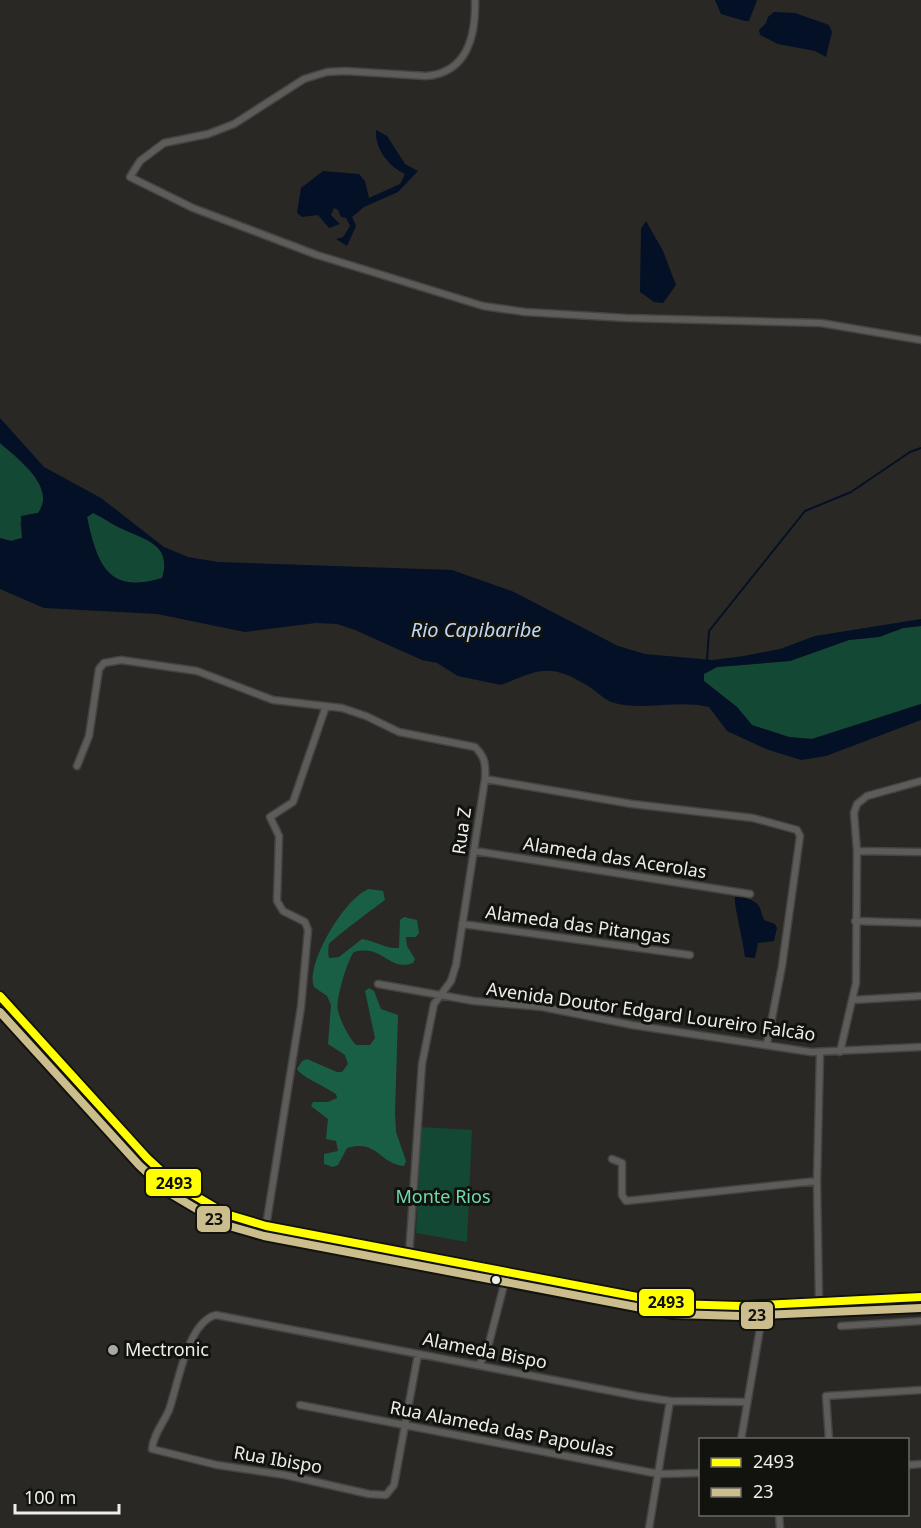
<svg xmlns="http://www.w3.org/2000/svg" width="921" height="1528" font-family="'Noto Sans',sans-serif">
	<rect width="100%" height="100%" fill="#292825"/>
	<path fill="#134835" d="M0 443C18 459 57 487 38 513L28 514 20 523 22 538 11 541 0 538Z
		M93 513C102 517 110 523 118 527 143 539 173 543 162 578 107 595 97 563 87 517Z
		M921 626V704L812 739 789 737 752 725 737 707 704 681V674L717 667 790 661 849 640 879 637 903 628Z
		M421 1127 472 1130 467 1242 416 1233Z"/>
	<path fill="#195f46" d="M369 889 383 891 385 900C378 905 331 940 329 944 328 948 328 954 329 958L339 957 362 939C376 941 385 949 399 948L400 920 404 917 417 920 419 933 416 937H406L407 946 415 959 413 963C389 972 383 944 354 952 347 960 335 1002 338 1011 341 1022 348 1036 356 1045H370L375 1038 365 991 369 988 374 991 381 1009 398 1015 395 1113 396 1132 406 1161 404 1166C379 1164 378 1139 347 1148L338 1165 333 1167 324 1164V1154L338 1151 336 1141 326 1139 328 1119 311 1106 313 1102H328L337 1098 336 1094C326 1087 300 1076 297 1069L302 1061 307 1059 337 1072H342L348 1064 345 1055 328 1044 331 1005 327 996 314 987C305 965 345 897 369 889Z"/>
	<path fill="#041025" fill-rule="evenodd" d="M715 0H757L749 21H745L721 14Z
		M774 12 795 13 829 25 832 32 826 57 815 51 778 44 760 35 759 30 766 23 768 17Z
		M376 130 387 136 405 164 418 171 398 192 364 207 352 217 356 226 347 246 336 239 343 237 350 226 346 218 341 217 338 210 334 208 331 215 340 224 329 228 318 215 302 217 297 213 301 188 323 171 359 174 365 181 369 198 400 184 405 174C388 166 375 149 376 130Z
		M646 221 663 251 676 285 663 303 654 302 640 292 641 229Z
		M0 418 44 467 101 498 164 547 188 557 218 562 452 570 514 592 618 646 645 654 712 660 744 656 780 649 815 636 921 619V626L903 628 879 637 849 640 790 661 717 667 704 674V681L737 707 752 725 789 737 812 739 921 704V720L826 756 801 760 766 749 727 731 709 707C677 699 643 712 611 702 604 699 595 690 588 686 549 662 539 670 501 685L458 676 437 663 422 660 355 630 337 624 316 623 245 632 157 614 44 608 0 589V538L11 541 22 538 21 516 38 513C57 487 18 459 0 443ZM93 513C102 517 110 523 118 527 142 539 173 543 162 578 107 595 97 563 87 517Z
		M742 896C761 904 758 903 764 920L775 924 777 928 774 941 758 943 755 958 745 957C744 945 733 901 735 897Z"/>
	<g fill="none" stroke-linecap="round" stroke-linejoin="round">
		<path stroke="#041025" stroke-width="2" d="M707 660 709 631 805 511 851 492 910 452 921 448"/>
		<defs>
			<path id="street" d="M475 0C476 36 467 73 426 76L345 71 327 72 304 79 234 124 208 134 164 143 140 161 130 177 193 208 317 255 483 306 525 312 626 318 821 323 921 340
				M77 766 89 736 99 669 104 663 121 660 197 671 273 700 342 708 366 716 399 732 475 747C485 757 486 764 485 779L456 965 451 981 434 1004 422 1064 409 1255
				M485 779 632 804 753 818 797 830 800 836 782 966 767 1044
				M475 851 750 894
				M857 851 921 852
				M855 921 921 923
				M462 924 690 955
				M378 984 474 1001 542 1007 632 1025 811 1052 921 1047
				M852 1000 921 996
				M840 1052 856 983 857 851 854 813 857 804 867 796 921 781
				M612 1159 622 1163V1195L626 1201 817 1181
				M266 1226 301 1007 308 930 305 922 283 911 277 901 279 836 270 817 293 802 326 706
				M819 1302 817 1181 820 1052
				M841 1326 921 1321
				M418 1354 394 1485 386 1495 369 1494 285 1475 217 1465 152 1449C153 1435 164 1422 169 1410 178 1385 187 1322 216 1315L637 1396 670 1401 746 1402
				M479 1365 487 1351 507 1273
				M300 1405 659 1474 700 1473
				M741 1440 764 1305
				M829 1440 826 1396 921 1390
				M908 1465 921 1464
				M779 1514 780 1528
				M649 1528 670 1401"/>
			<path id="primary" d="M0 996 147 1158 175 1184 226 1214 266 1226 674 1304 740 1306 921 1297"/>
		</defs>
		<use href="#street" stroke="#444441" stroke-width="9"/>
		<use href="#primary" stroke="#444441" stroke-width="12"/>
		<use href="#street" stroke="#5d5c5b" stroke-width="6"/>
		<use href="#primary" stroke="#676565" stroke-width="9"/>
		<defs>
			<path id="bus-1" d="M0 996 147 1158 175 1184 226 1214 266 1226 674 1304 740 1306 921 1297"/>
			<path id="bus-2" d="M0 1012 139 1165 168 1192 222 1224 264 1236 673 1314 741 1316 921 1308"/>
		</defs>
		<use href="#bus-1" stroke="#12120f" stroke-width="12"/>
		<use href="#bus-2" stroke="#12120f" stroke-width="12"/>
		<use href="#bus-1" stroke="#ff0" stroke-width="8"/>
		<use href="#bus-2" stroke="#ccbe8c" stroke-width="8"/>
	</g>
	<circle fill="#eeeee9" stroke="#12120f" stroke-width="2" cx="496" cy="1280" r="5"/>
	<circle fill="#a9a9a4" stroke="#12120f" stroke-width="2" cx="113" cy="1350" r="6"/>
	<g text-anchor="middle" stroke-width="6" stroke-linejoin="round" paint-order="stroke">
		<g font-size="18" fill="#eeeee9" stroke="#12120f">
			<text transform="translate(462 831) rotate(-82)" y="6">Rua Z</text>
			<text transform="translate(615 858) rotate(9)" y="6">Alameda das Acerolas</text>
			<text transform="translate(578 925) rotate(8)" y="6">Alameda das Pitangas</text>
			<text transform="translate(651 1012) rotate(8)" y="6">Avenida Doutor Edgard Loureiro Falcão</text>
			<text transform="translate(485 1351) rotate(11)" y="6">Alameda Bispo</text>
			<text transform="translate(502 1429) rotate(11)" y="6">Rua Alameda das Papoulas</text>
			<text transform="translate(278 1460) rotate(10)" y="6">Rua Ibispo</text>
		</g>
		<g font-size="18" fill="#6fdbae" stroke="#12120f">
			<text x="443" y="1203">Monte Rios</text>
		</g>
		<g font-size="18" fill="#eeeee9" stroke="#12120f" text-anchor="start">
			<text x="125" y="1356">Mectronic</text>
		</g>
		<g font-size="20" font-style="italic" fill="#bfd7f4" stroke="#12120f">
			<text x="476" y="637">Rio Capibaribe</text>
		</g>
	</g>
	<g stroke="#12120f" stroke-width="2">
		<rect x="145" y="1168" width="57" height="29" rx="6" fill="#ff0"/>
		<rect x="196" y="1205" width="35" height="28" rx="6" fill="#ccbe8c"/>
		<rect x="638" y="1288" width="57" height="29" rx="6" fill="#ff0"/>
		<rect x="740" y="1301" width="34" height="29" rx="6" fill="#ccbe8c"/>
	</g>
	<g font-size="16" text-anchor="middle" font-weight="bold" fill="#111">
		<text x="174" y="1189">2493</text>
		<text x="214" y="1225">23</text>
		<text x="666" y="1308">2493</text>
		<text x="757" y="1321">23</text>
	</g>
	<rect x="699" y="1438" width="210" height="78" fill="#12120f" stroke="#6a6a66" stroke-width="1.5"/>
	<rect x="711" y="1458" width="30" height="9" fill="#ffff00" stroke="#6a6a66" stroke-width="1.5"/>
	<text x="753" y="1468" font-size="18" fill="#eeeee9">2493</text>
	<rect x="711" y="1488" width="30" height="9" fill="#ccbe8c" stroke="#6a6a66" stroke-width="1.5"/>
	<text x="753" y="1498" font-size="18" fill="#eeeee9">23</text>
	<path d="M15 1504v9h104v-9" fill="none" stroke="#eeeee9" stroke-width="3"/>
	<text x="24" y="1504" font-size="18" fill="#eeeee9" stroke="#12120f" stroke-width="4.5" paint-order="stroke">100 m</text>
</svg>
